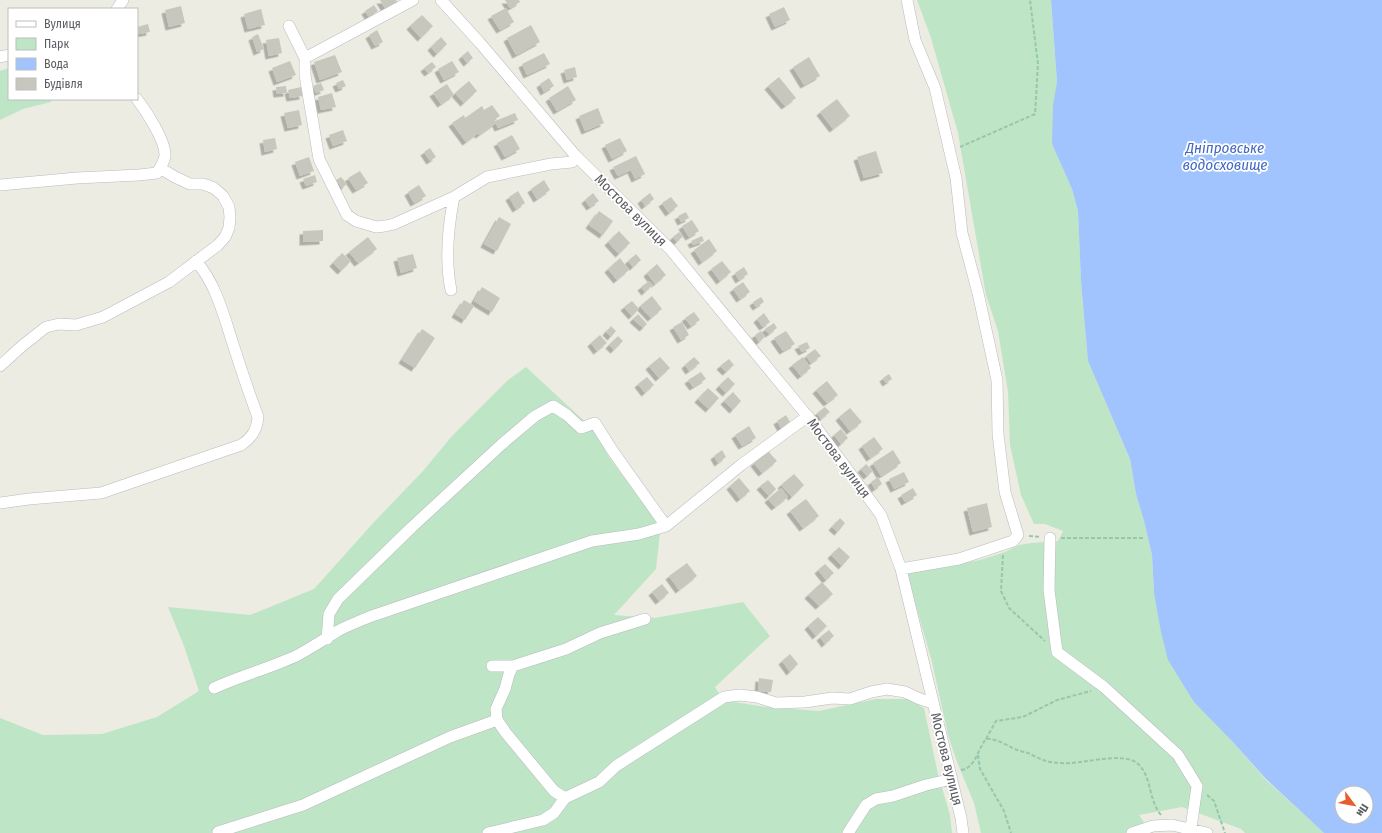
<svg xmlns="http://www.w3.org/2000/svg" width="1382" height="833" font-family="'Fira Sans Condensed',sans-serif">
	<defs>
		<filter id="shadow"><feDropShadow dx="-3.5" dy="3.5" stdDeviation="0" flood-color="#0004"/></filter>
	</defs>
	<rect width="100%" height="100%" fill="#edece2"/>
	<path fill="#bee5c5" d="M917 0H1051L1057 82 1052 144 1072 189 1078 211 1081 282 1088 361 1130 459 1136 494 1144 521 1152 555 1154 593 1231 740 1265 779 1324 833H1245L1241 829 1182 807 1139 815 1151 833H981L974 803 957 762 948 735 932 662 907 574 980 560 1005 552 1019 545 1031 543 1058 541 1063 531 1045 524H1034L1021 495 1010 445 1008 392 998 331 986 295 958 133 931 38Z
		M9 68V99H52L51 102 23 109 0 120V71Z
		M526 367 594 430 609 457 650 513 661 523 656 569 614 615 655 618 743 602 770 636 715 687 718 692 728 701 766 707 819 711 876 699H908L924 708 938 774 950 815 952 833H0V718L43 735 102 734 157 717 199 691 184 646 168 607 250 615 314 589 375 521 423 471 452 436 508 380Z"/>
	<path fill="#a1c4fe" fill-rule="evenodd" d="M1051 0H1382V833H1324L1265 778 1231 740 1194 702 1168 660 1161 632 1154 593 1152 555 1144 521 1136 494 1130 459 1088 361 1081 282 1078 211 1072 189 1052 144 1053 105 1057 82ZM1342 793H1366V817H1342Z"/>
	<path fill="#c8c7be" filter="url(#shadow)" d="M380 0H396L398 3 386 10Z
		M505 0H519L520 2 510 8Z
		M374 5 378 11 369 17 365 11Z
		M181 6 185 23 169 27 165 10Z
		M784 7 790 20 775 27 769 14Z
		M506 8 514 22 500 30 491 16Z
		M261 9 265 25 248 29 244 14Z
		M422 15 433 26 421 38 410 26Z
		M148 24 150 32 139 34 137 27Z
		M531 25 540 42 516 55 507 38Z
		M377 30 383 42 375 46 369 35Z
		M258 34 264 49 257 52 252 37Z
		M441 37 447 44 437 54 431 47Z
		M279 38 282 53 269 56 266 40Z
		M468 51 473 58 467 63 462 56Z
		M544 53 550 64 527 75 522 64Z
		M335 55 342 72 320 80 314 62Z
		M809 57 820 76 804 85 793 67Z
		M290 61 296 75 277 82 272 68Z
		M452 61 459 72 444 80 438 69Z
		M432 62 436 67 428 73 424 68Z
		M575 67 577 77 567 80 564 70Z
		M779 77 796 98 785 106 768 86Z
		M549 78 554 86 544 92 540 84Z
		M343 80 346 86 339 89 336 83Z
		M469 81 477 91 464 103 455 93Z
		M321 83 324 90 316 93 313 86Z
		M447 84 454 95 441 104 433 93Z
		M286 86 287 93 277 94 276 87Z
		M568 86 576 100 557 111 549 98Z
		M301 87 303 96 290 98 288 90Z
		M332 93 336 107 321 110 318 97Z
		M837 99 850 116 833 129 820 112Z
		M492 105 500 116 494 120 496 123 479 135 478 133 466 142 452 123 464 115 465 118 482 106 484 110Z
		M598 108 604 123 585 131 579 116Z
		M299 110 302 125 288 128 284 113Z
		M515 113 518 120 498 128 495 121Z
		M343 130 347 141 333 146 329 135Z
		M512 135 520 149 505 157 497 143Z
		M275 138 277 149 265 152 263 140Z
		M620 138 627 151 612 159 605 145Z
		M430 148 436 157 430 161 424 152Z
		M876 151 883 173 864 178 857 157Z
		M636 156 645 174 635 179 631 170 618 176 613 167Z
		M309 157 314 171 300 176 295 162Z
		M360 171 368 183 356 190 348 178Z
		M315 175 317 182 306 186 303 179Z
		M341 177 347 184 342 188 336 180Z
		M544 180 550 190 537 199 531 189Z
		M419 185 426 196 414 203 408 192Z
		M518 191 525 203 516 209 509 197Z
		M593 193 599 201 590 207 585 200Z
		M650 193 654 199 645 206 641 200Z
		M671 197 678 206 669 213 662 203Z
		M599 211 613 221 603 235 589 225Z
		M686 212 689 218 681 222 678 216Z
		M499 217 511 224 497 251 484 244Z
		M692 220 699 231 689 237 682 226Z
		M323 230V241L303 242V231Z
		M619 231 630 243 619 254 608 242Z
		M679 232 683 236 677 242 673 237Z
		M702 236 704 241 693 245 691 241Z
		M368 237 377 249 358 263 349 252Z
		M709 239 717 251 702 262 694 250Z
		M342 253 351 261 341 271 333 263Z
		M413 254 417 268 401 273 397 258Z
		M636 254 641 260 633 267 628 261Z
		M620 258 629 270 617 280 608 269Z
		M722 261 731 272 720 281 711 269Z
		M657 264 666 275 655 284 647 273Z
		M744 267 748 274 739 280 735 273Z
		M649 281 653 285 645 292 641 287Z
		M743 282 750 292 740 299 733 289Z
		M482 287 500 298 492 312 474 301Z
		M652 296 662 309 651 318 640 306Z
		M761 297 764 302 756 307 753 302Z
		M464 300 474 306 465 320 455 314Z
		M632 301 639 309 632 316 624 307Z
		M694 312 700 320 691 326 685 318Z
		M764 313 770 322 763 327 757 319Z
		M638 314 647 324 643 328 633 319Z
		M682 322 689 335 681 340 673 327Z
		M774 323 777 328 769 334 765 329Z
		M611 326 616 331 611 337 606 332Z
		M422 329 435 338 415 368 402 360Z
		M761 331 765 337 759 342 755 335Z
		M786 331 795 344 783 351 774 338Z
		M600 335 607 343 597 351 591 343Z
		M618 336 623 341 614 350 609 345Z
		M807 342 810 348 802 352 798 346Z
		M815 349 821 356 811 363 806 356Z
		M660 357 670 368 659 378 649 366Z
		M694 357 700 363 689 371 685 365Z
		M803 357 811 368 801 376 792 365Z
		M729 359 734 365 726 372 720 366Z
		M701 372 706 379 693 387 688 380Z
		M889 374 892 379 886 383 883 378Z
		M647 377 654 385 645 393 638 384Z
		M728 377 735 384 726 393 719 386Z
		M827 381 838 395 827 403 816 390Z
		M708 388 719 398 709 409 698 399Z
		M733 392 741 401 733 410 724 401Z
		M825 407 830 412 821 419 817 413Z
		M850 408 862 422 850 431 839 417Z
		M786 415 790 422 781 428 777 421Z
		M749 426 756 438 742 446 735 435Z
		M841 429 848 438 841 444 834 435Z
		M874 437 883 449 870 458 862 446Z
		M722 450 726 457 718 463 714 456Z
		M893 450 901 463 881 476 873 463Z
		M768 451 777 461 762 473 754 463Z
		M866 464 873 471 867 476 861 469Z
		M904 472 909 482 894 489 889 479Z
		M794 474 804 485 792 497 781 485Z
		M878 477 882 484 875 489 871 482Z
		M739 478 750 491 740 499 730 486Z
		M768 480 776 489 769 496 760 486Z
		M781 488 788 497 775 507 768 499Z
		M913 488 917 495 905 502 901 495Z
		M806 499 819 516 803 528 790 511Z
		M987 503 992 527 973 532 967 508Z
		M840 518 845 523 838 532 832 527Z
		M839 547 850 557 842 566 831 555Z
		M687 563 697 576 679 590 669 576Z
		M825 564 834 573 826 580 818 570Z
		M822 582 833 594 819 606 808 595Z
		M662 584 669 593 659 601 652 592Z
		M818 617 827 626 816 636 808 626Z
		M829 630 834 636 825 644 820 637Z
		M790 654 798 664 790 672 782 661Z
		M759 678 773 680 771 692 758 691Z"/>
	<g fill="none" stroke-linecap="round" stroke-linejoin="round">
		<defs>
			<path id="minor" d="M441 0 480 43 575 155 671 250 813 423 881 515 901 569 961 818 963 833
				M117 9 123 0
				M289 26 305 58V75L319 159 347 215 356 221 376 227 385 226 394 224 454 197 487 177 551 164 572 162 577 157
				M0 57 9 55
				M305 58 413 0
				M0 185 77 178 139 175 157 173C161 167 164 162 165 156 166 141 146 111 137 99
				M451 290C445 260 448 227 454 197
				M0 366 22 346 46 327 59 324 76 325 103 317 169 282 218 245 225 237 229 228 230 217 229 207 223 196 214 188 203 184H190L175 177 160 168
				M0 503 29 499 101 493 241 445C252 438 257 430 258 417 249 393 241 369 233 344 224 316 216 284 196 261
				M1050 538 1049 590 1057 652 1104 687 1178 755 1197 786 1191 828
				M901 569 959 559 1013 541 1018 535 1005 492 998 434 997 380 978 293 962 233 956 178 935 88 915 40 907 0
				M327 639 329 614 338 599 412 527 502 444 535 416 553 406 567 415 581 428 595 423 612 450 666 526
				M492 666H513L566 649 600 633 645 619
				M513 666 509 674 505 689 496 709 497 720 506 733 554 791 565 798
				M214 688C242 675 271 668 298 655 311 648 323 640 336 632 346 626 358 622 369 617L592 541 639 534 666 526 741 465 808 416
				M218 832 303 805 398 761 450 737 497 720
				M488 833 543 820 554 813 565 798 599 782 616 766 724 697 739 695 757 697 776 703 805 702 832 698 850 699 871 692 887 689 905 692 920 699 933 703
				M848 833 866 805 876 799 893 796 926 785 952 779
				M1132 833 1153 826 1172 825 1207 833"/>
		</defs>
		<use href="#minor" stroke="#b9bac0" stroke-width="12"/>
		<path stroke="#98c7af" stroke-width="2" stroke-dasharray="4 2" stroke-linecap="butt" d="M960 147 1035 114 1038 64 1030 0
			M1029 536 1041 537
			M1061 538H1144
			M1003 555 1001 591 1009 608 1045 641
			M986 739 996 721 1023 717 1057 700 1091 691
			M978 755 980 769 1004 811 1011 833
			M961 770C976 768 978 748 986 739 997 738 1007 746 1017 750 1022 752 1028 752 1032 755 1045 761 1046 762 1061 763 1081 765 1121 751 1137 763 1152 775 1148 800 1161 815
			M1207 795 1214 801 1225 833"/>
		<use href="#minor" stroke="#fff" stroke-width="11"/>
	</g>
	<g text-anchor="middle" stroke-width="3.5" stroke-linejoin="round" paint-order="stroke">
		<g font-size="14" fill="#5a5c62" stroke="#fff">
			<text transform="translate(631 210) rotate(45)" y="5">Мостова вулиця</text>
			<text transform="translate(839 458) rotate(53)" y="5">Мостова вулиця</text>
			<text transform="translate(947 759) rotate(76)" y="5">Мостова вулиця</text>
		</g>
		<g font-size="15" font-style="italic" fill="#4469c1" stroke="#fff">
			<text x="1225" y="153">Дніпровське<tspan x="1225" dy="17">водосховище</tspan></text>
		</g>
	</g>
	<rect x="8" y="8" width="130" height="92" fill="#ffffff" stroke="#bdbec0"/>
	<rect x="16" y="21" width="20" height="6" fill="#ffffff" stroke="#bdbec0"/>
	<text x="44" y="28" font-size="12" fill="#5a5c62">Вулиця</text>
	<rect x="16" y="38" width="20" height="12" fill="#bee5c5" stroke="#bdbec0"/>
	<text x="44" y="48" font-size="12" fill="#5a5c62">Парк</text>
	<rect x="16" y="58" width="20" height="12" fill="#a1c4fe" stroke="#bdbec0"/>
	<text x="44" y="68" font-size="12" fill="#5a5c62">Вода</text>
	<rect x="16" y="78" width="20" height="12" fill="#c8c7be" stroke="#bdbec0"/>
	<text x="44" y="88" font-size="12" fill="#5a5c62">Будівля</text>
	<g transform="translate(1354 805) rotate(122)"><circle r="19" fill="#ffffff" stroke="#bdbec0"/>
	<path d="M0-3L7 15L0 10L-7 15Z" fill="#e75e2e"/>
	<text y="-6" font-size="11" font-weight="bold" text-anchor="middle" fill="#5a5c62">Пн</text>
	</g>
</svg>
